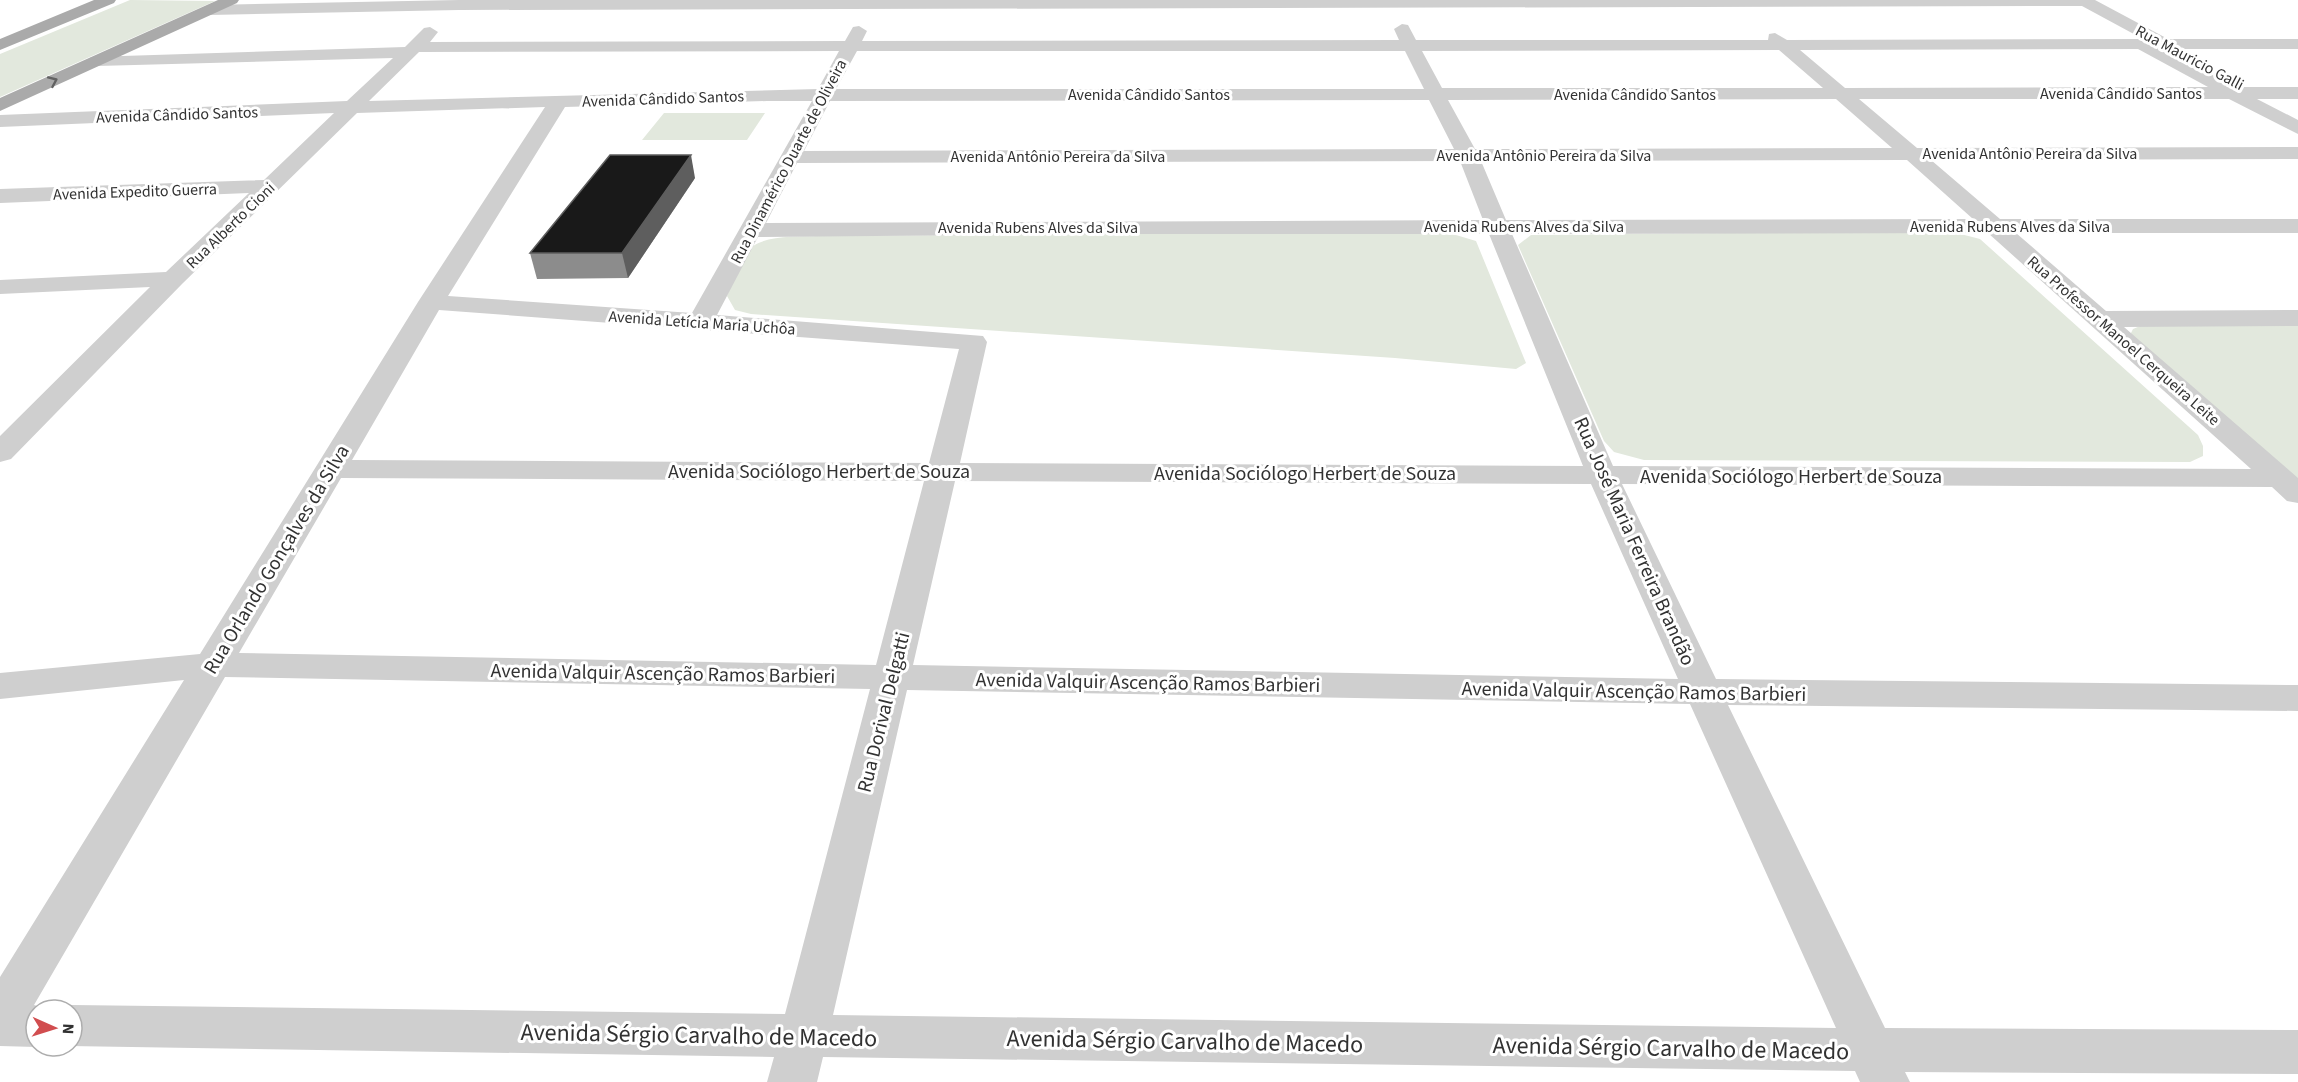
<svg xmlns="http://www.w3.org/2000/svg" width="2298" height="1082" font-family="'Source Sans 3',sans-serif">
	<rect width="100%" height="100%" fill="#fff"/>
	<path fill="#e2e8dd" d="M130 0 215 1 0 97V54Z
		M664 113H765L747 140H642Z
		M1949 231 1980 239 2198 435 2203 446V456L2190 462 1644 460 1614 452 1604 441 1518 245 1531 235Z
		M1446 232 1476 241 1526 363 1516 369 1395 358 751 314 735 310 727 296C733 283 737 265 746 253 759 234 797 237 817 236Z
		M2298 321V486L2130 335 2133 329 2145 324Z"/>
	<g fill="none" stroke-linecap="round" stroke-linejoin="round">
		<path fill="#cfcfcf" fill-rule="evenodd" d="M459 0H2095L2168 39H2298V49H2163L2236 87H2298V99H2257L2298 120V134L2229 99H1859L1917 148 2298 147V159L1931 160 2000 219H2298V233H2016L2106 311 2298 310V326L2124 327 2298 478V503L2287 501 2272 487 1622 484 1716 679 2298 685V711L1728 705 1885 1028 2298 1030V1074L1905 1072 1910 1082H1860L1855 1071 823 1057 817 1082H767L774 1057 69 1046H72V1010H58L72 1005 785 1014 870 689 225 677 34 1005 50 1010H36V1046H39L36 1047 0 1046V977L184 680 0 699V673L200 654 418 302 545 107 357 113 182 284 11 459 0 462V436L150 287 0 294V280L166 272 249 193 0 203V189L264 180 334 113 0 127V115L347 101 393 58 97 66 91 65 88 61 91 57 405 47 424 28 430 27 438 32 430 42 845 41 853 27 859 26 867 31 862 41 1399 40 1394 29 1402 24 1408 25 1416 40H1768L1769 34 1775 33 1787 40 2143 39 2082 6 459 10 210 15 202 10 210 5ZM2138 49 2208 87 1845 88 1800 50ZM1779 50 1823 88H1442L1422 51ZM839 51 818 89 369 101 419 52ZM857 51H1405L1424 89H836ZM1836 99 1892 148 1475 149 1448 100ZM1429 100 1454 149 804 151 830 101ZM767 101H812L692 313 448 296 565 107ZM1907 160 1973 219 1506 220 1481 161ZM1460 161 1483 220 766 223 797 163ZM1988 233 2251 469 1613 466 1512 234ZM1125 234H1489L1583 466 960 463 987 342 983 336 717 315 758 237ZM439 310 959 349 929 463 352 460ZM341 478 924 481 876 665 239 653ZM955 481 1591 484 1678 679 913 665ZM907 690 1690 704 1836 1028 833 1015Z"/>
		<path fill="#aaa" fill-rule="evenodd" d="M94 0H116L114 3 0 50V39Z
			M218 0H239L237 3 0 111V98Z"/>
	</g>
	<path fill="#8c8c8c" d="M695 178 628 278 537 279 530 253Z"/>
	<path fill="#5e5e5e" d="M691 155 695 178 628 278 622 253Z"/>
	<path fill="#191919" stroke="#5e5e5e" stroke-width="1.5" d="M610 155H691L622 253H530Z"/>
	<defs><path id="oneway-chevron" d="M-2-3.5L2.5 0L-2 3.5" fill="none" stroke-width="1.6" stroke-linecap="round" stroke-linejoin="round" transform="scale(1.5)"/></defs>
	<use stroke="#626262" href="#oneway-chevron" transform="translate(53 81) rotate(-24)"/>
	<g text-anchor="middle" stroke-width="6" stroke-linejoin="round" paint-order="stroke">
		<g font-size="16" fill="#323232" stroke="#fff">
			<text transform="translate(2190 57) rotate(28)" y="6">Rua Mauricio Galli</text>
			<text x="2121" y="99">Avenida Cândido Santos</text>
			<text x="1149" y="100">Avenida Cândido Santos</text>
			<text x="1635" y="100">Avenida Cândido Santos</text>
			<text transform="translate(663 98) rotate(-2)" y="6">Avenida Cândido Santos</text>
			<text transform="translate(177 114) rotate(-2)" y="6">Avenida Cândido Santos</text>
			<text x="2030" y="159">Avenida Antônio Pereira da Silva</text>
			<text x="1544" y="161">Avenida Antônio Pereira da Silva</text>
			<text x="1058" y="162">Avenida Antônio Pereira da Silva</text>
			<text transform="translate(788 161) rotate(-62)" y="6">Rua Dinamérico Duarte de Oliveira</text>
			<text transform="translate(135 191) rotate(-2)" y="6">Avenida Expedito Guerra</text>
			<text transform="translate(230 225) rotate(-44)" y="6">Rua Alberto Cioni</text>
			<text x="1524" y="232">Avenida Rubens Alves da Silva</text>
			<text x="2010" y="232">Avenida Rubens Alves da Silva</text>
			<text x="1038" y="233">Avenida Rubens Alves da Silva</text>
			<text transform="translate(702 322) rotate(4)" y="6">Avenida Letícia Maria Uchôa</text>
			<text transform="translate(2124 340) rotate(41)" y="6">Rua Professor Manoel Cerqueira Leite</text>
		</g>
		<g font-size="20" fill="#323232" stroke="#fff">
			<text x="819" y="478">Avenida Sociólogo Herbert de Souza</text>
			<text x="1305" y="480">Avenida Sociólogo Herbert de Souza</text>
			<text x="1791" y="483">Avenida Sociólogo Herbert de Souza</text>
			<text transform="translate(1635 541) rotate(66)" y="7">Rua José Maria Ferreira Brandão</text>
			<text transform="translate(276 559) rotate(-59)" y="7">Rua Orlando Gonçalves da Silva</text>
			<text transform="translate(663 673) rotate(1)" y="7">Avenida Valquir Ascenção Ramos Barbieri</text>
			<text transform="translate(1148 682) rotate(1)" y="7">Avenida Valquir Ascenção Ramos Barbieri</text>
			<text transform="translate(1634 691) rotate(1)" y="7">Avenida Valquir Ascenção Ramos Barbieri</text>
			<text transform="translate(883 712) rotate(-76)" y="7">Rua Dorival Delgatti</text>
		</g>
		<g font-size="24" fill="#323232" stroke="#fff">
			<text transform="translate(699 1035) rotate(1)" y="8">Avenida Sérgio Carvalho de Macedo</text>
			<text transform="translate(1185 1041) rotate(1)" y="8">Avenida Sérgio Carvalho de Macedo</text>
			<text transform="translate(1671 1048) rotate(1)" y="8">Avenida Sérgio Carvalho de Macedo</text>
		</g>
	</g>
	<g transform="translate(54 1028) rotate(93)"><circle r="28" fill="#ffffff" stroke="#adadad" stroke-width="1.5"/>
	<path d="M0-4.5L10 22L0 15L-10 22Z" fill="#d14d4f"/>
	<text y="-9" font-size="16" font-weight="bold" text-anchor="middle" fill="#323232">N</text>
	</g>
</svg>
